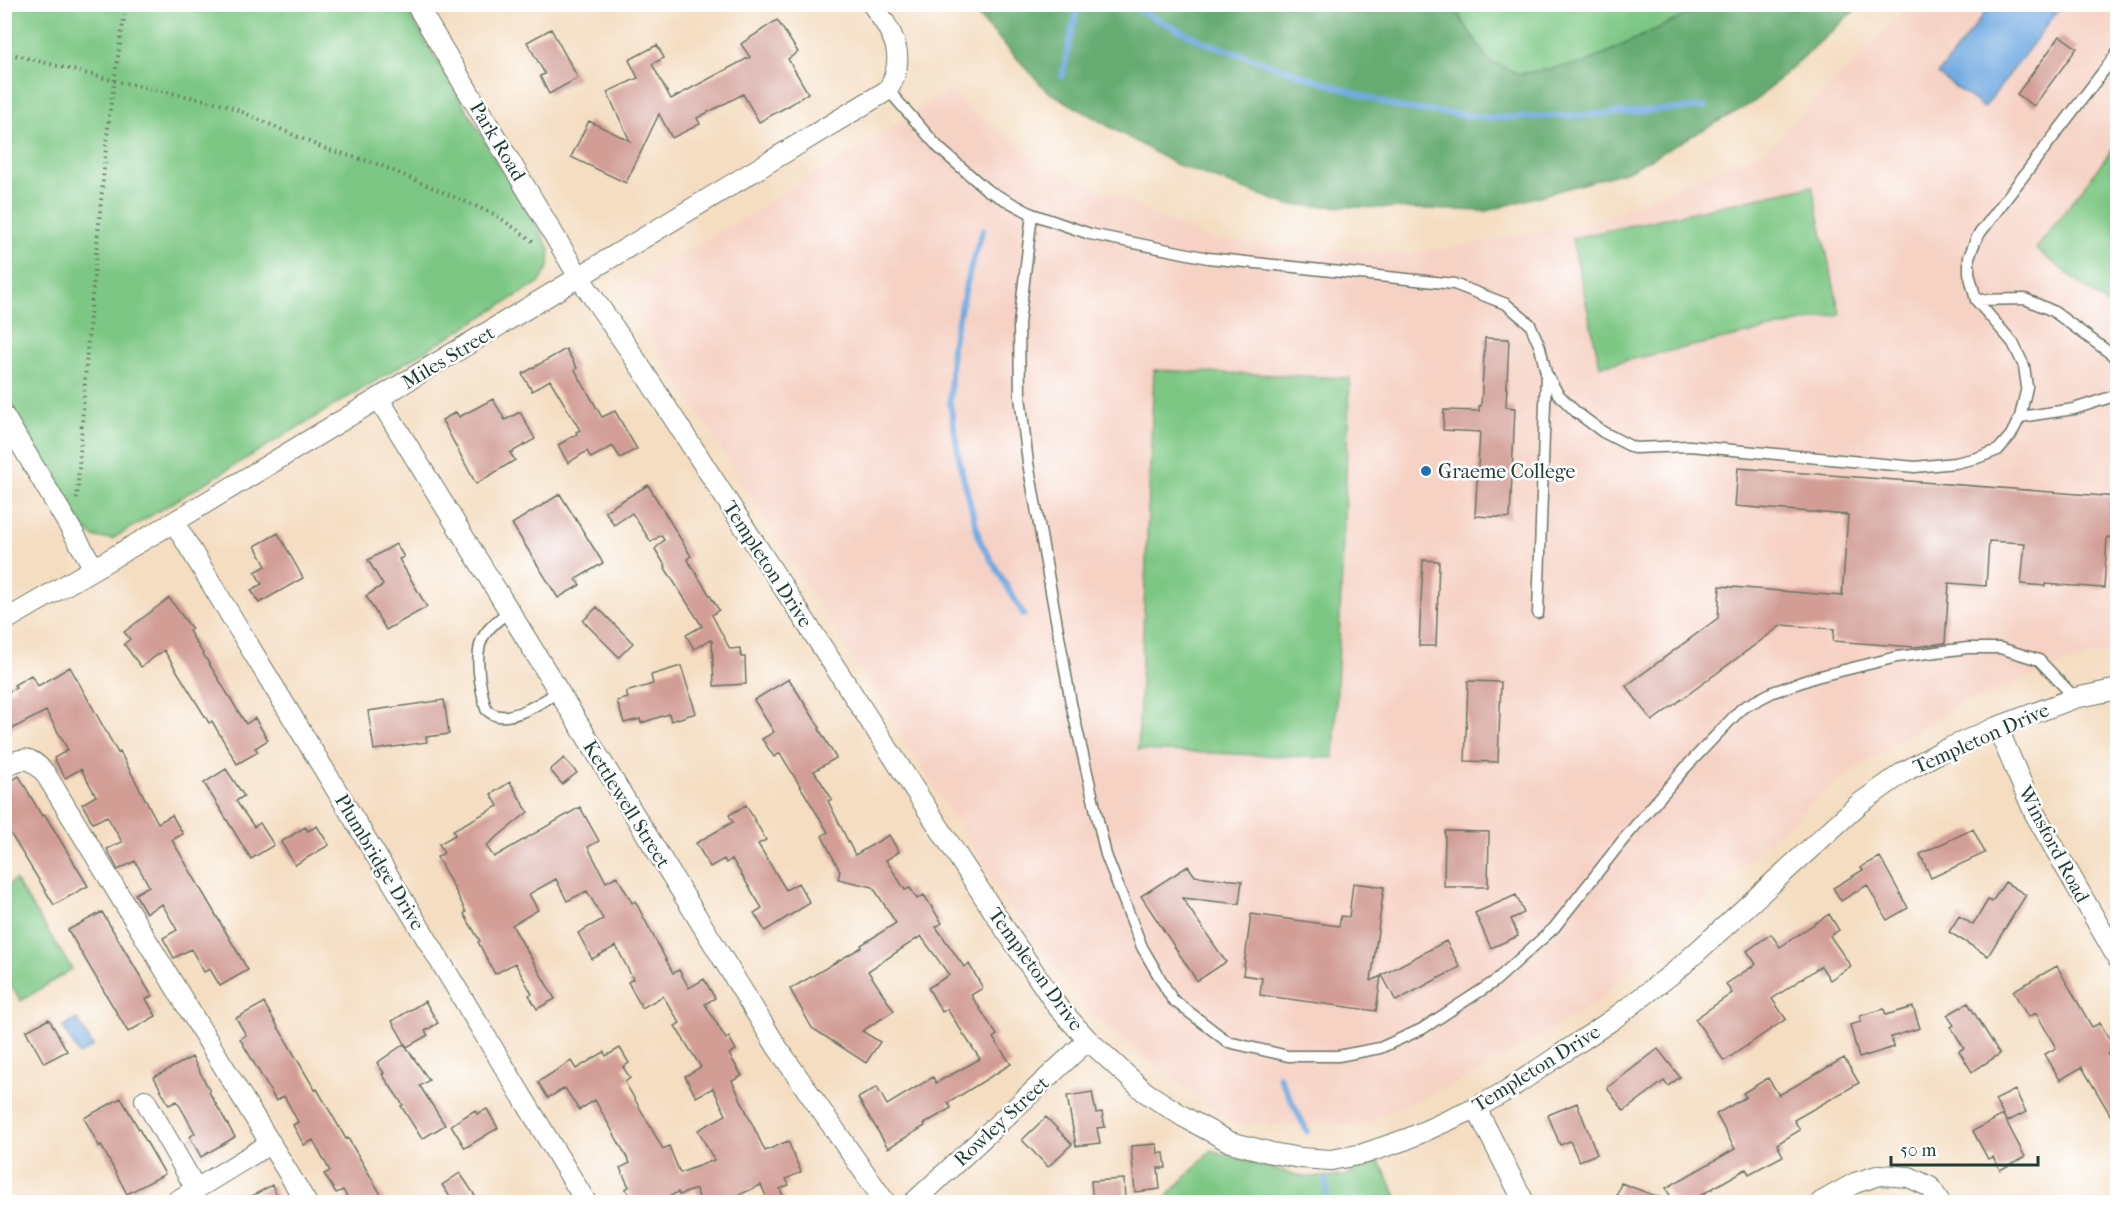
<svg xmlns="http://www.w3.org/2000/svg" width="2122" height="1207" font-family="'IM FELL French Canon',serif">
	<rect width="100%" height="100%" fill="#fff"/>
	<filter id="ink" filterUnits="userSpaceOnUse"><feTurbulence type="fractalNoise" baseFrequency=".0167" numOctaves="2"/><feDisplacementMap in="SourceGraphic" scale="12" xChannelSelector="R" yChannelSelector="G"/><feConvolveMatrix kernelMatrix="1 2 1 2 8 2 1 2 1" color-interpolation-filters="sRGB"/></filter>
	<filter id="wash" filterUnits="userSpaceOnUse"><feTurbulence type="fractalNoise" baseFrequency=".008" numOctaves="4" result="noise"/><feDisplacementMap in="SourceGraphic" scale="24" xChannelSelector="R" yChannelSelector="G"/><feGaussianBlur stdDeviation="1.35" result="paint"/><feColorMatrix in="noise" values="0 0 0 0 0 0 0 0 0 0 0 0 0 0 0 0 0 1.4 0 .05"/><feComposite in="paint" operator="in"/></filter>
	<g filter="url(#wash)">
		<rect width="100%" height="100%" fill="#f4ddc1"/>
		<path fill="#f6d2c4" d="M1906 5H2117V651L2076 659 1954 707 1837 781 1715 890 1593 1005 1467 1079 1360 1124H1233L1096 1019 1021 924 621 291 886 132 947 90 1040 163 1212 240 1409 255 1589 223 1767 150 1902 12Z"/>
		<path fill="#7dc784" stroke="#4e825c" stroke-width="1.5" d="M4 5H404L550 249 549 266 540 282 112 539 94 537 82 526 5 395Z
			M1452 5H1707L1585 63 1519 74 1489 61Z
			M2117 143V312L2036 249Z
			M1812 186 1840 314 1600 366 1572 238Z
			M1154 370 1350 378 1334 758 1138 750Z
			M15 880 72 969 21 1001 5 975V887Z
			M1211 1150 1304 1177 1344 1176 1379 1161 1400 1202H1162Z"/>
		<path fill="#66ac72" stroke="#427453" stroke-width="1.5" d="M968 5H1452L1489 61 1519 74 1585 63 1707 5H1858L1854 11 1754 102 1628 171 1487 211 1288 205 1175 164 1047 91Z"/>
		<path fill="#72aae1" stroke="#48748a" stroke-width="1.5" d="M1991 5H2062L1984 108 1938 74Z
			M77 1019 93 1046 79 1055 63 1027Z"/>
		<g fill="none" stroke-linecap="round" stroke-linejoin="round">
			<path stroke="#72aae1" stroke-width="6" d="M1132 4 1141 11 1204 42 1397 107 1491 118 1587 115 1704 107
				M1062 76 1078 4
				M983 230 971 266 952 345 950 403 960 464 980 541 1024 615
				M1279 1076 1307 1131
				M1326 1180 1327 1202"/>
		</g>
		<g id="blocks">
			<path fill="#d29d95" d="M777 20 798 52 788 59 808 93 790 105 759 122 743 94 697 118 700 124 672 138 659 114 626 183 571 157 589 121 630 141 607 92 638 78 629 60 657 45 664 58 652 64 671 99 750 57 741 44Z
				M551 29 578 78 549 94 540 76 545 74 527 42Z
				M2060 36 2077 48 2034 106 2017 94Z
				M1485 338 1509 339 1506 407 1515 408 1510 518 1475 516 1480 432 1443 430 1444 410 1479 411V406H1481Z
				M566 349 577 368 575 370 602 417 615 411 637 449 620 458 613 446 591 458 587 451 568 463 558 445 577 434 576 432 580 430 550 380 532 391 522 374Z
				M493 399 505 420 520 412 535 439 510 453 515 460 476 484 442 420 456 412 459 417Z
				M1738 468 2118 497V538L2107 537 2104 588 2045 584V586L2021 584 2025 543 1989 541 1986 586 1949 583 1945 643 1914 647 1833 641 1834 629 1782 625 1652 721 1626 686 1718 618 1720 586 1842 596 1848 515 1735 506Z
				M648 485 691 556 687 559 719 610 712 615 730 649 740 648 741 657H745L746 684 714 686 712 641 711 640 694 649 686 635 702 626 665 568 666 567 655 549 664 540 661 535 651 542 632 513 614 525 605 511Z
				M560 494 603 563 576 579 580 585 558 598 512 524Z
				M278 533 303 578 259 603 251 590 262 584 255 572 266 566 255 546Z
				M396 544 404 557 399 559 427 607 386 630 366 596 383 585 368 560Z
				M1423 560 1439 561 1436 646H1419Z
				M169 598 192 629 189 631 246 724 255 718 268 740 255 748 258 752 237 764 212 721 209 723 164 650 141 667 124 644 130 639 124 632Z
				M597 607 633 643 619 657 583 621Z
				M681 666 696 713 671 721 669 714 641 723 640 719 624 723 617 701 628 698 626 692 653 684 651 675Z
				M70 667 118 753 120 752 158 823 172 815 183 834 172 840 248 970 220 986 210 969 204 972 191 949 174 958 163 938 177 930 162 904 146 913 135 894 149 886 135 861 118 870 107 849 122 842 107 816 93 823 82 804 96 796 81 769 65 778 54 758 68 750 46 711 4 733V694L16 688 14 685 31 675 38 686Z
				M789 679 820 728 819 729 836 758 814 771 832 799 828 801 855 855 889 835 899 852 886 860 905 890 910 888 917 899 924 895 942 923 936 927 964 967 969 964 983 988 971 995 997 1035 993 1038 1011 1064 948 1103 951 1108 924 1124 925 1126 888 1148 858 1098 877 1087 887 1105 933 1077 936 1083 980 1059 947 1009 942 1012 928 988 949 975 921 936 868 971 894 1011 862 1031 880 1042 866 1063 812 1028 790 989 862 947 861 945 896 923 873 887 838 879 840 871 822 836 828 832 780 753 774 757 762 739 774 732 754 700Z
				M1468 681 1501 682 1498 762 1465 761Z
				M444 700 449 734 426 737 427 742 374 750 368 711Z
				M564 758 577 773 562 784 550 770Z
				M226 769 244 796 236 801 254 827 260 823 274 845 251 859 204 783Z
				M19 776 42 816 45 815 88 886 54 905 9 831 4 834V785Z
				M510 782 528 812 486 846 494 857 580 807 599 841 588 847 606 882 617 876 632 903 635 901 673 973 679 970 689 988 704 979 715 998 705 1004 726 1039 729 1037 736 1050 729 1054 742 1076 732 1081 765 1151 788 1141 801 1172 786 1179 789 1185 780 1189 786 1203H769L761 1185 721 1203H701L696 1189 679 1195 678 1192 657 1203H638L625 1189 629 1187 620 1168 630 1163 595 1100 579 1110 565 1088 548 1098 538 1082 571 1061 576 1069 604 1052 606 1056 620 1048 629 1063 623 1067 630 1078 625 1082 663 1149 669 1146 680 1173 714 1160 698 1130 726 1115 713 1088 696 1097 685 1076 701 1067 675 1026 680 1023 663 996 642 1008 628 982 633 979 616 946 592 959 578 933 603 919 587 891 567 901 556 879 529 894 538 910 512 925 555 999 537 1009 529 995 532 994 515 963 495 974 478 942 480 941 464 914 466 912 457 894 437 857 444 853 439 844 455 835 453 830 498 806 491 794Z
				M746 805 766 840 758 844 786 890 798 883 810 903 765 931 754 913 762 908 732 859 726 863 724 859 710 867 696 843 733 822 729 815Z
				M317 826 329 845 295 865 281 842 305 827 308 831Z
				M1973 829 1985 853 1931 878 1920 854Z
				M1445 831 1489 832 1488 887H1444Z
				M1880 857 1908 908 1887 920 1867 885 1841 901 1833 888 1863 870 1861 867Z
				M1188 866 1195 876 1242 881 1239 904 1182 898 1226 962 1197 981 1141 896Z
				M2005 882 2026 895 1988 956 1949 932 1959 916 1973 925 1988 900 1992 902Z
				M1353 883 1384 887 1371 981 1381 976 1376 1011 1260 995 1262 978 1243 975 1251 914 1339 926 1341 916 1349 917Z
				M1516 895 1524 913 1511 919 1518 936 1491 948 1475 913Z
				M102 912 152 996 146 999 156 1016 128 1032 68 930Z
				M1829 914 1839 930 1830 936 1851 966 1830 980 1821 966 1772 999 1786 1019 1724 1061 1695 1019 1732 993 1726 984 1756 964 1747 951 1771 934 1780 947Z
				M1446 941 1460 967 1396 1001 1382 975Z
				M2057 966 2092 1027 2100 1023 2115 1049 2107 1054 2118 1073V1128L2082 1067 2060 1080 2045 1054 2056 1048 2036 1013 2028 1017 2013 991Z
				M425 1001 438 1023 425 1031 428 1035 407 1047 392 1021Z
				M264 1003 315 1090 317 1089 346 1139 348 1138 386 1203H350L343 1190 336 1193 324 1174 330 1171 313 1140 304 1145 293 1125 298 1122 284 1096 276 1101 240 1039 246 1035 236 1018Z
				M1968 1003 2000 1054 1972 1072 1959 1051 1964 1048 1951 1027 1954 1025 1947 1015Z
				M1913 1007 1920 1028 1891 1037 1894 1047 1859 1058 1850 1025 1861 1022 1860 1016 1884 1009 1886 1015Z
				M49 1019 67 1051 44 1063 26 1031Z
				M404 1044 429 1080 420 1086 445 1125 422 1139 401 1106 403 1105 382 1074 384 1073 377 1063Z
				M1658 1049 1680 1077 1668 1086 1664 1081 1624 1111 1607 1088Z
				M192 1057 210 1091 209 1092 235 1137 201 1157 190 1137 195 1133 177 1101 169 1105 154 1077Z
				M1844 1058 1859 1083 1794 1120 1800 1130 1777 1144 1783 1156 1749 1174 1746 1169 1701 1195 1705 1203H1674L1666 1188 1735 1149 1716 1114 1746 1097 1743 1093 1768 1078 1779 1095Z
				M2015 1090 2026 1112 2007 1122 1995 1100Z
				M1092 1092 1096 1113 1102 1112 1105 1127 1097 1128 1100 1143 1076 1146 1067 1096Z
				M121 1098 165 1174 127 1194 101 1145 99 1146 84 1118Z
				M1577 1103 1597 1154 1579 1161 1570 1141 1560 1145 1548 1115Z
				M487 1109 498 1128 465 1148 451 1125 475 1110 477 1114Z
				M2003 1115 2025 1157 2000 1170 1993 1157 1988 1159 1973 1131Z
				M1046 1117 1072 1144 1048 1167 1022 1140Z
				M1157 1144 1158 1153H1164L1166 1168H1158L1160 1189 1135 1192 1131 1146Z
				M460 1173 480 1203H454L442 1185Z
				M1124 1179 1125 1203H1093L1091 1181Z
				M1621 1183 1669 1201 1668 1203H1614Z
				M272 1185 281 1203H239Z"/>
		</g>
	</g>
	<g filter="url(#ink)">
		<use href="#blocks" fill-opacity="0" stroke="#6a7565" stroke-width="1.5"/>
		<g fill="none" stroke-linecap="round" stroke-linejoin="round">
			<defs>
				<path id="lane" d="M888 90 939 148 987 190 1032 214 1090 234 1208 258 1454 284 1506 304 1530 324 1540 347 1546 373 1558 394 1576 412 1603 432 1634 448 1690 446 1915 467 1955 463 1977 458 1998 450 2011 435 2020 417 2027 387 2024 366 2013 343 1976 300 1969 273V257L1977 237 2118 52
					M1032 214 1019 324 1020 396 1028 463 1071 703 1106 855 1142 947 1172 999 1228 1042 1288 1056H1338L1380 1048 1422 1029 1494 982 1554 928 1623 840 1686 767 1742 708 1773 692 1816 677 1897 657 1968 648H2000L2039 660 2075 698
					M1976 300 2025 299 2053 311 2118 359
					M2020 417 2074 409 2114 396 2118 391
					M509 611C501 618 491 625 485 634 472 651 481 690 486 709 503 729 542 702 558 692
					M1538 613 1546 374"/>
				<path id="street" d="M416 4 579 277 630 351 1005 929 1057 1006 1088 1040 1145 1092 1184 1117 1230 1142 1272 1153 1300 1158 1331 1160 1363 1154 1407 1139 1476 1108 1506 1091 1612 1020 1677 970 1859 804 1904 772 1942 751 1997 727 2075 698 2118 689
					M379 399 777 1047 885 1202
					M4 416 94 568
					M174 522 586 1202
					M4 621 174 522 888 90C908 56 893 33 872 4
					M1997 727 2035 814 2118 959
					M4 767C24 756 30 756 45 773L306 1202
					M145 1100 196 1189
					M1476 1108 1524 1202
					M175 1202 271 1143
					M914 1202 1088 1040
					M1821 1202 1855 1183 1880 1175 1909 1177 1930 1187 1940 1202"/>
			</defs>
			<use href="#lane" stroke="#6a7565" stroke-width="13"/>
			<use href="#street" stroke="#6a7565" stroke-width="22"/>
			<path stroke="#6a7565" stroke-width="4" stroke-dasharray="1.5 4.5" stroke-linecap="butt" d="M4 52 115 81 224 104 323 148 375 163 496 215 534 242
				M77 499 87 350 109 116 126 4"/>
			<use href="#lane" stroke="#fff" stroke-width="10"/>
			<use href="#street" stroke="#fff" stroke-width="20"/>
		</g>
	</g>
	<circle fill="#1f6fb2" stroke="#fff" stroke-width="2" cx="1426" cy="471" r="6"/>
	<g text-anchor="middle" stroke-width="5" stroke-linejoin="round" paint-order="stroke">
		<g font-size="20" fill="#1f3d34" stroke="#fff">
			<text transform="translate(498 141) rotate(59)" y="7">Park Road</text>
			<text transform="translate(448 357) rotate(-31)" y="7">Miles Street</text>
			<text transform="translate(768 564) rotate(57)" y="7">Templeton Drive</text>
			<text transform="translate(1981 738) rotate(-24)" y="7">Templeton Drive</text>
			<text transform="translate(627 804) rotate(58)" y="7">Kettlewell Street</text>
			<text transform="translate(2054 844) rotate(62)" y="7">Winsford Road</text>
			<text transform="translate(380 862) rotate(59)" y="7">Plumbridge Drive</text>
			<text transform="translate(1036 969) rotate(54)" y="7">Templeton Drive</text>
			<text transform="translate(1536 1068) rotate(-32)" y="7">Templeton Drive</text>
			<text transform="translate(1001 1121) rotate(-43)" y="7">Rowley Street</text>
		</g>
		<g font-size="20" fill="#1f3d34" stroke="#fff" text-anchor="start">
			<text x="1438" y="478">Graeme College</text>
		</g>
	</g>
	<rect width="2122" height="1207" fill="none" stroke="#fff" stroke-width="24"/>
	<path d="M1891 1156v9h147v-9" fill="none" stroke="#1f3d34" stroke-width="3"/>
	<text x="1900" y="1156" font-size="18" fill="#1f3d34" stroke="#ffffff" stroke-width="4.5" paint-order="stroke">50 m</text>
</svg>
